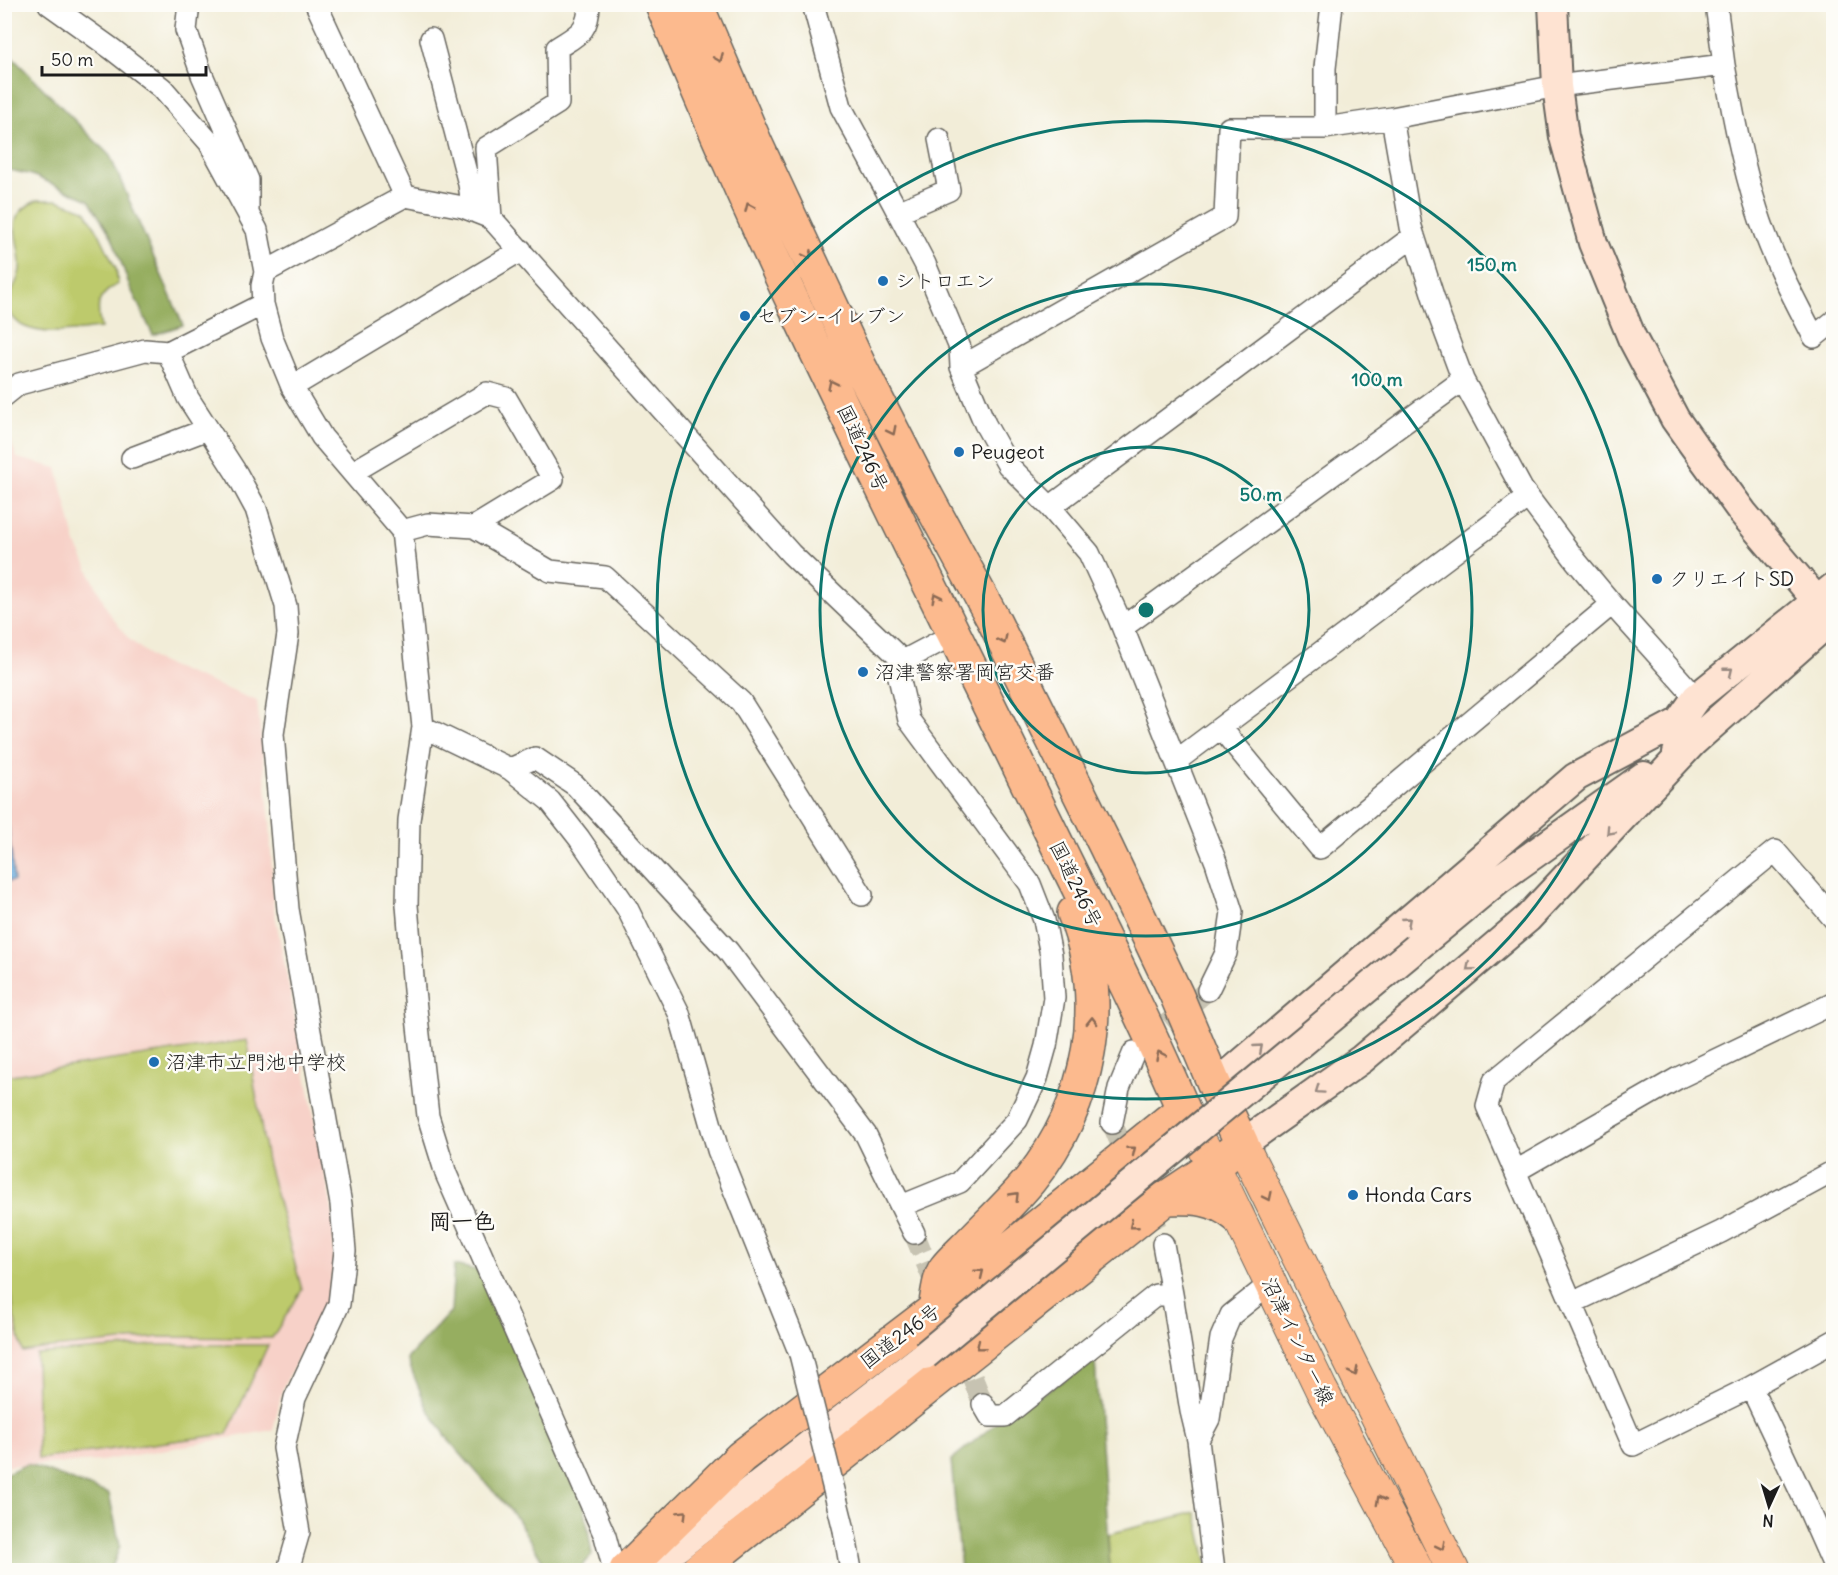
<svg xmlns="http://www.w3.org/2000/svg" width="1838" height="1575" font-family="Delius,'Klee One',sans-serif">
	<rect width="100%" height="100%" fill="#fdfcf7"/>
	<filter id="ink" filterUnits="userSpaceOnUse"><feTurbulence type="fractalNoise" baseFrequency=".0167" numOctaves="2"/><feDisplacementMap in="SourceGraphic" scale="12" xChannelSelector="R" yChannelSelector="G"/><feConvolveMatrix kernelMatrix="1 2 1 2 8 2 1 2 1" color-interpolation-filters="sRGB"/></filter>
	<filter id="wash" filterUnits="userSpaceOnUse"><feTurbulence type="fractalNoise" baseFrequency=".008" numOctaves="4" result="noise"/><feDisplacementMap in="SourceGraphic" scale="24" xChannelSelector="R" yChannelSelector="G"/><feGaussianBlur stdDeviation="1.35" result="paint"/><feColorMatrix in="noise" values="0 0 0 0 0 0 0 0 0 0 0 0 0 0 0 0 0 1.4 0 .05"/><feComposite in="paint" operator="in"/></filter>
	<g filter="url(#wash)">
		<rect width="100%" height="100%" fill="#f2edd8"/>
		<path fill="#f7d1c8" d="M4 425 17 458 57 468 76 544 109 613 129 639 155 660 257 701 270 823 273 904 334 1220V1266L325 1310 283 1387 273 1430 101 1461 5 1466Z"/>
		<path fill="#bdca6c" stroke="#6c7344" stroke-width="1.5" d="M38 200H57L85 210 99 233 116 269 118 284C96 296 96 305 101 328 76 330 46 337 23 326 18 324 13 317 9 313 10 308 9 303 10 299 12 288 20 278 20 268 21 236 0 217 38 200Z
			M247 1040 267 1161 302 1290 272 1338 160 1337 42 1349 23 1352 14 1317 5 1234V1076Z
			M154 1345H268L227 1434 38 1459 36 1354Z
			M1196 1512 1209 1570H1110L1108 1534Z"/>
		<path fill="#96ae60" stroke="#59653e" stroke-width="1.5" d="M4 49 110 156 183 325 153 335 130 287 112 237 89 200 32 175 5 169Z
			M454 1265 489 1273 584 1503 592 1555 579 1570H552L546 1566 515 1516 451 1443 427 1408 407 1359 451 1311Z
			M1095 1361 1110 1570H961L951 1460 1005 1416Z
			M27 1464 109 1494 120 1546 111 1570H5V1474Z"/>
		<path fill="#6babde" stroke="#44647d" stroke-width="1.5" d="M5 803H6L14 881 5 882Z"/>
	</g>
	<g filter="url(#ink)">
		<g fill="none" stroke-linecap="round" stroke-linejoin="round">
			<path stroke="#c7c3b2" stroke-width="21" stroke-dasharray="21 10" stroke-linecap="butt" d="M1143 1044 1208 990
				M1112 1123 1163 1244
				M914 1233 938 1292
				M961 1349 983 1404"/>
			<defs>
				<path id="street" d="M49 4 112 49 162 88 209 142 257 230 265 272 262 286 263 304 272 338 292 387 322 437 402 531 423 727 409 820 407 905 414 990 428 1116 446 1174 605 1536 614 1570
					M189 4 186 30 202 75 248 180V211
					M316 4 405 196
					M813 4 841 107 893 203 925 264 960 348 961 367 985 424 1008 465 1050 507 1089 553 1118 616 1216 862 1232 912 1226 953 1208 990
					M431 39 469 184 473 211
					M1724 65C1733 114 1742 163 1757 210 1771 255 1792 295 1814 337L1834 321
					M1392 118 1411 227 1440 318 1463 380 1522 489 1576 561 1612 604 1696 698
					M1325 128V68L1332 4
					M898 212 949 190 939 139
					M491 218 486 148 558 103 557 48C577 35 589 32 589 4
					M265 272 405 196 463 207 491 218 791 554 903 661
					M168 352 188 398 237 474 256 509 286 606 288 634 273 734 288 909 341 1204 345 1251 339 1304 295 1398 284 1448 299 1532 288 1570
					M961 367 1225 217 1229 128H1325L1392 118 1557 86 1724 65 1716 4
					M292 387 521 250
					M4 396 19 384 145 350 168 352 263 304
					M132 458 208 429
					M353 472 487 393 506 398 553 479 474 527
					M1050 507 1414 236
					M402 531 428 524 474 527 550 571 605 577 741 702 862 895
					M1123 627 1463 380
					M423 727 510 769 550 801 579 838 627 908 679 1013 718 1150 800 1354
					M1221 728 1320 848 1612 604
					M1176 761 1528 497
					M510 769 535 758 575 785 728 951 866 1135 914 1233
					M1834 919 1775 851 1494 1081 1487 1106 1633 1445 1751 1387 1834 1341
					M1112 1123 1119 1088 1134 1052
					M1516 1171 1678 1078 1834 1003
					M901 1206 960 1182 1017 1120 1037 1078 1046 1046 1054 998 1051 955 1044 920 1030 884 909 720 899 677 903 661 954 634
					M1163 1244 1172 1294
					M1572 1303 1721 1232 1834 1171
					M1751 1387 1806 1503 1834 1566
					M983 1404 990 1416H1005L1156 1295 1172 1294 1191 1411 1198 1440 1209 1419 1221 1338 1231 1315 1270 1284
					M1198 1440 1214 1570
					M844 1530 851 1570"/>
				<path id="secondary" d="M1553 4 1557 86 1564 137 1593 243 1632 338 1675 419 1692 443 1743 513 1834 621
					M1665 733 1679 722 1696 698 1834 587
					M1677 753 1693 742 1834 617
					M1416 948 1499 879 1644 776
					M1215 1086 1576 777 1679 722
					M1242 1144 1362 1059 1528 918 1693 742
					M648 1570 925 1355"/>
				<path id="primary" d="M1183 1109 1214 1166 1321 1389 1417 1570
					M1242 1144 1453 1570"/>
				<path id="highway" d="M696 4 756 144 860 367 924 492 993 619 1106 847 1176 994 1215 1086 1242 1144 1214 1166 1166 1198 698 1570
					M1166 1198C1195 1197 1214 1197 1237 1216
					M935 1309C937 1299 939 1277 945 1269 951 1261 960 1253 967 1246 988 1224 1011 1203 1030 1180 1090 1105 1110 1003 1074 913
					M626 1570 741 1457 935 1309 1183 1109C1143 1015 1096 924 1051 832 918 558 777 287 662 4"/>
			</defs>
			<use href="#street" stroke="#67655e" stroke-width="24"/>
			<use href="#secondary" stroke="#67655e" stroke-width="32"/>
			<use href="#primary" stroke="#67655e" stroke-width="34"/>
			<use href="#highway" stroke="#67655e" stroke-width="36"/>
			<use href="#street" stroke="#fff" stroke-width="21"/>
			<use href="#secondary" stroke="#fee3d2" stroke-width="28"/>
			<use href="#primary" stroke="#fcba8e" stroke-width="32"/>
			<use href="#highway" stroke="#fcba8e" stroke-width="33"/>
			<defs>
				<path id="street-bridge" d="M800 1354 844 1530"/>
				<path id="secondary-bridge" d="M925 1355 1416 948"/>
			</defs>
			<use href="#street-bridge" stroke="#67655e" stroke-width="24" stroke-linecap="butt"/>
			<use href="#secondary-bridge" stroke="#67655e" stroke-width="32" stroke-linecap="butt"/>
			<use href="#street-bridge" stroke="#fff" stroke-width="21"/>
			<use href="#secondary-bridge" stroke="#fee3d2" stroke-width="28"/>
		</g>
		<defs><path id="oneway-chevron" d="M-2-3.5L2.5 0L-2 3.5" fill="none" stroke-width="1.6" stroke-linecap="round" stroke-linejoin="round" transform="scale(1.5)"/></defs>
		<g stroke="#8c6b55">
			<use href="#oneway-chevron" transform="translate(719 58) rotate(67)"/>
			<use href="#oneway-chevron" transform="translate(749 207) rotate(-114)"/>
			<use href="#oneway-chevron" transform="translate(808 255) rotate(65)"/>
			<use href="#oneway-chevron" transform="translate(832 384) rotate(-116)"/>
			<use href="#oneway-chevron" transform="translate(892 431) rotate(63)"/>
			<use href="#oneway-chevron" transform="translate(936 597) rotate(-116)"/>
			<use href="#oneway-chevron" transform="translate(1003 640) rotate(64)"/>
			<use href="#oneway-chevron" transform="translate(1092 1021) rotate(-89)"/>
			<use href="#oneway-chevron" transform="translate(1160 1055) rotate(-115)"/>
			<use href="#oneway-chevron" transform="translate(1132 1150) rotate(-39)"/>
			<use href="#oneway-chevron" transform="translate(1015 1196) rotate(-46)"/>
			<use href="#oneway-chevron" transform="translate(1268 1197) rotate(64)"/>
			<use href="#oneway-chevron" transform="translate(1133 1225) rotate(141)"/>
			<use href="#oneway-chevron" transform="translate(980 1273) rotate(-39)"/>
			<use href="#oneway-chevron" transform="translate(980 1346) rotate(141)"/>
			<use href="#oneway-chevron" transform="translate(1354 1372) rotate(63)"/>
			<use href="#oneway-chevron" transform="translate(1380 1500) rotate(-118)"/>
			<use href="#oneway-chevron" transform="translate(683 1514) rotate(-45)"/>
			<use href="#oneway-chevron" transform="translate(1441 1546) rotate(63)"/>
		</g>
		<g stroke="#988980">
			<use href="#oneway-chevron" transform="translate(1729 671) rotate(-39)"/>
			<use href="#oneway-chevron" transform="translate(1610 831) rotate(133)"/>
			<use href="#oneway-chevron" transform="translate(1407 921) rotate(-41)"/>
			<use href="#oneway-chevron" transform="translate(1470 967) rotate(140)"/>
			<use href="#oneway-chevron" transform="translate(1259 1048) rotate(-41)"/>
			<use href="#oneway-chevron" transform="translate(1319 1090) rotate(145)"/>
		</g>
	</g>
	<g fill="none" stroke="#0f766e" stroke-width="3">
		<circle cx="1146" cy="610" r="163"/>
		<circle cx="1146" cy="610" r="326"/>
		<circle cx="1146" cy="610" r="489"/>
	</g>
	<g fill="#1f6fb2" stroke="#fdfcf7" stroke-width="2">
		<circle cx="883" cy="281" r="6"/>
		<circle cx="745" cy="316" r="6"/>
		<circle cx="959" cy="452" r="6"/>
		<circle cx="1657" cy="579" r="6"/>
		<circle cx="863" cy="672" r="6"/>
		<circle cx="154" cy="1062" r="6"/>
		<circle cx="1353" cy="1195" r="6"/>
	</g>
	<g text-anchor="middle" stroke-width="5" stroke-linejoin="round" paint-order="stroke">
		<g font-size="20" fill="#1c1c1c" stroke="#fdfcf7" text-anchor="start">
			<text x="895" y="288">シトロエン</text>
			<text x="757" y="323">セブン-イレブン</text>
			<text x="971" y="459">Peugeot</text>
			<text x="1669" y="586">クリエイトSD</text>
			<text x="875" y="679">沼津警察署岡宮交番</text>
			<text x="166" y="1069">沼津市立門池中学校</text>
			<text x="1365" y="1202">Honda Cars</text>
		</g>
		<g font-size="20" fill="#1c1c1c" stroke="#fdfcf7">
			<text transform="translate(863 448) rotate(65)" y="7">国道246号</text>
			<text transform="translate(1076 884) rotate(64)" y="7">国道246号</text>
			<text transform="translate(900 1336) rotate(-37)" y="7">国道246号</text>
			<text transform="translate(1298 1341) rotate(64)" y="7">沼津インター線</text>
		</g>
		<g font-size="22" font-weight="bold" fill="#1c1c1c" stroke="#fdfcf7">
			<text x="462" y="1229">岡一色</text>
		</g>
	</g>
	<circle cx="1146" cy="610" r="9" fill="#0f766e" stroke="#fdfcf7" stroke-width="3"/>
	<g font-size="18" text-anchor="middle" font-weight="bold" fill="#0f766e" stroke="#fdfcf7" stroke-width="5" stroke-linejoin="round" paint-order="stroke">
		<text x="1492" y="271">150 m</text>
		<text x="1377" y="386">100 m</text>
		<text x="1261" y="501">50 m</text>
	</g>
	<rect width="1838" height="1575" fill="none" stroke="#fdfcf7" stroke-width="24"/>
	<g transform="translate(1769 1506) rotate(184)" stroke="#fdfcf7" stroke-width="4.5" paint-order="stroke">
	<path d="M0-4.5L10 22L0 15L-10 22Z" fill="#1c1c1c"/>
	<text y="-9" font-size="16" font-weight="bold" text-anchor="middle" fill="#1c1c1c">N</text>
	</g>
	<path d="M42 66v9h164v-9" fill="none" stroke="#1c1c1c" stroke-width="3"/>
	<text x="51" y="66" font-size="18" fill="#1c1c1c" stroke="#fdfcf7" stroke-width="4.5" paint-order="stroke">50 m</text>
</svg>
